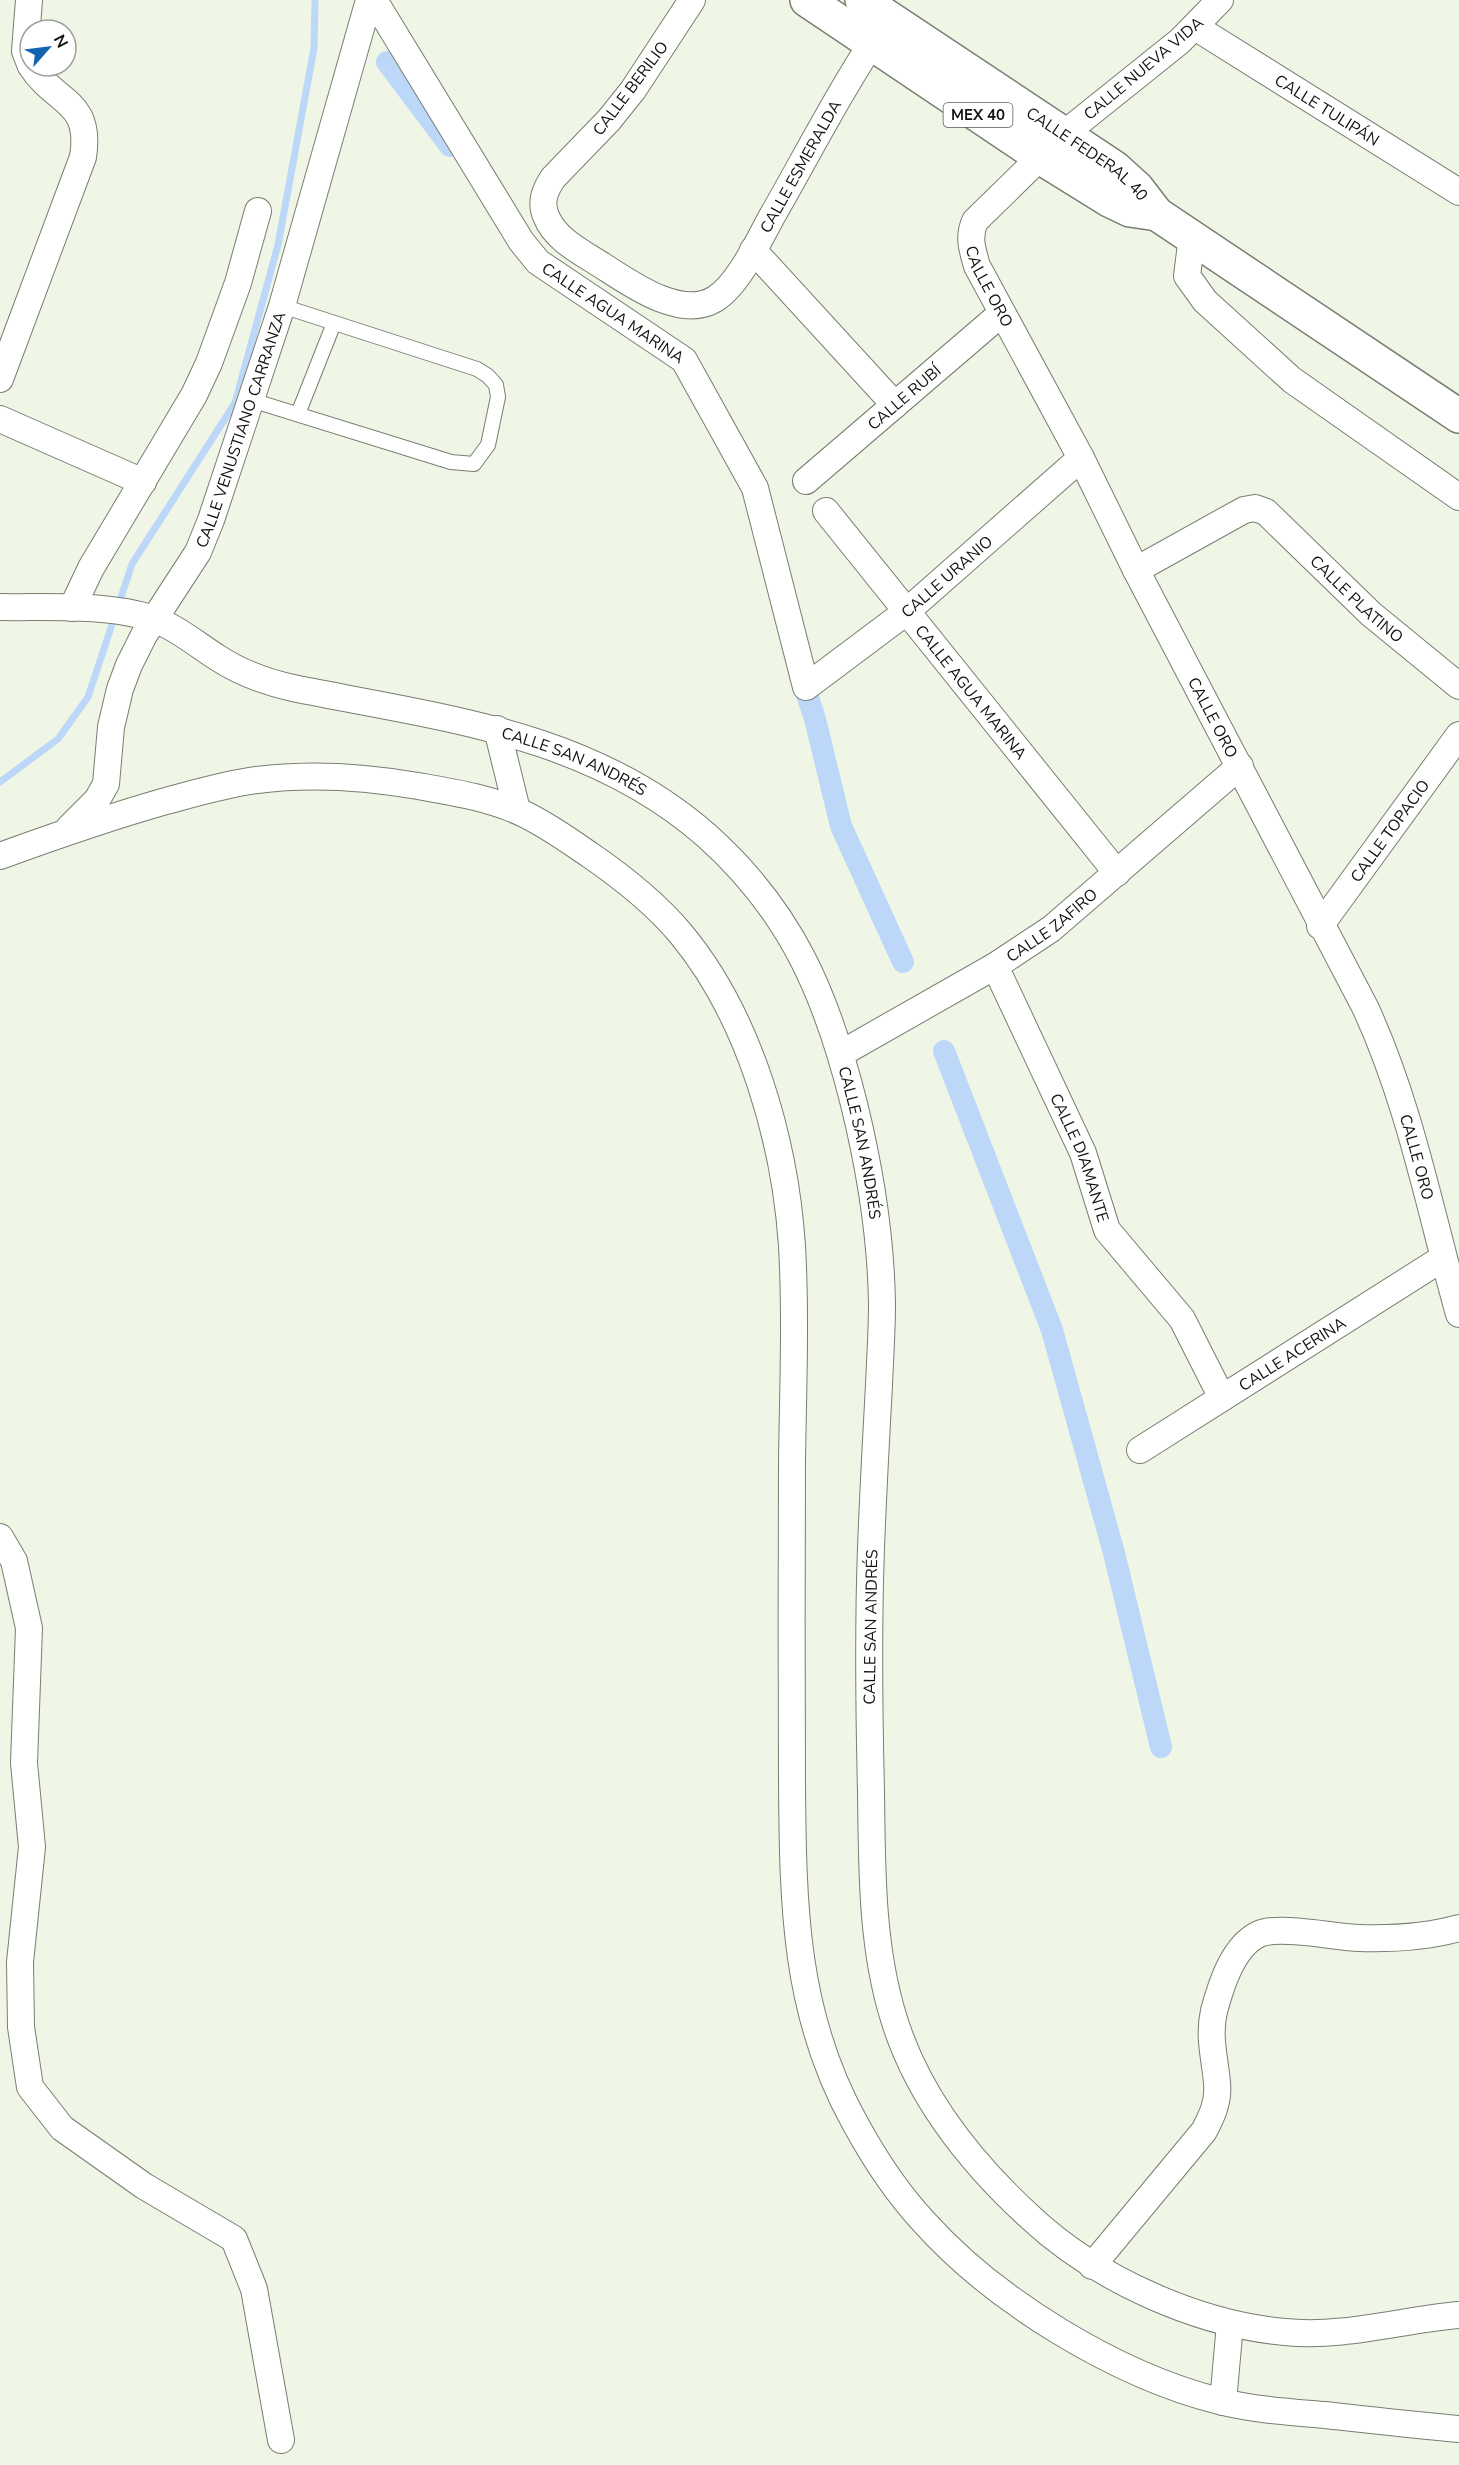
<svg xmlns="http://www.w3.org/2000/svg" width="1459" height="2465" font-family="'Nunito Sans',sans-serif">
	<rect width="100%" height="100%" fill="#eff6e6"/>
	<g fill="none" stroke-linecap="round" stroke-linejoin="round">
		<path stroke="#bcd7f7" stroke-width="7" d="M0 782 58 739 88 697 132 564 235 403 278 245 314 48 315 0"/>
		<path stroke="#bcd7f7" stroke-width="22" d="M387 62 450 146
			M799 670 815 719 841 826 903 962
			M944 1051 1052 1330 1114 1553 1161 1747"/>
		<defs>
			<path id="service" d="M251 400 451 462 474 464 488 445 498 397 496 385 488 376 477 369 282 306
				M298 414 334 323"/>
			<g id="minor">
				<path d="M29 0 25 51 30 64"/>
				<path id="s1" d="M374 0 521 241 538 262 684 360 755 488 806 687 906 612 1081 458"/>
				<path id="s2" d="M692 0 633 90 609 120 553 178C545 190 540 202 546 216 555 240 583 253 603 266 631 284 681 320 715 299 738 285 758 242 771 218 807 155 841 89 881 29"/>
				<path id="s3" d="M1220 0 1180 41 1064 134 975 221C968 237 972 249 977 266L1081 458 1136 570 1365 1007C1410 1104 1430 1211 1459 1314"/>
				<path id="s4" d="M1195 27 1459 192"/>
				<path d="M1192 236 1187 276 1205 301 1292 380 1459 497"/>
				<path d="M753 250 895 405"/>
				<path d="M0 379 83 157C92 99 55 104 31 66"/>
				<path d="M0 419 143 482"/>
				<path id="s5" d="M806 481 1002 313"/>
				<path id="s6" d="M826 511 1117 873"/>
				<path id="s7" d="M1136 570 1244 510 1255 508 1266 512 1371 614 1459 686"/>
				<path id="s8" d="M0 607C47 608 117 603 161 622 181 631 199 646 218 658 241 673 266 682 293 688 440 718 589 732 707 836 792 912 827 996 854 1104 870 1169 881 1237 882 1304 882 1331 880 1359 879 1385 876 1440 873 1494 871 1548 868 1629 869 1710 871 1791 872 1866 871 1946 894 2019 918 2097 971 2163 1030 2217 1095 2278 1196 2324 1285 2332 1343 2338 1401 2320 1459 2315"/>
				<path d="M72 608 91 568 194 395 209 363 238 283 258 211"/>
				<path d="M497 729 517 810"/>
				<path id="s9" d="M69 828 97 800 106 784 111 727 120 689 129 665 144 635 198 552 211 520 282 306 369 0"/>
				<path d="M0 856C55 836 109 817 166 801 196 793 226 784 257 780 310 773 366 777 418 786 452 792 490 798 522 813 546 824 568 840 590 855 622 877 656 904 681 934 750 1017 785 1141 792 1246 796 1318 793 1390 792 1461 791 1569 792 1676 792 1784 793 1904 794 2014 855 2123 874 2158 897 2193 924 2222 995 2301 1116 2375 1219 2401 1254 2410 1290 2412 1325 2415 1370 2420 1414 2425 1459 2429"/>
				<path id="s10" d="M1320 926 1459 735"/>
				<path id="s11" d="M995 966 1083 1153 1107 1230 1182 1319 1222 1398"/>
				<path id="s12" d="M842 1053 995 966 1051 929 1240 766"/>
				<path id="s13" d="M1140 1450 1443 1258"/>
				<path d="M0 1537 14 1561 29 1628 24 1763 32 1847 20 1962 21 2027 30 2087 62 2128 144 2186 234 2239 254 2289 281 2440"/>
				<path d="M1092 2266 1204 2131C1212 2116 1219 2101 1217 2083 1215 2058 1208 2037 1214 2011 1221 1985 1233 1946 1259 1934 1278 1925 1335 1937 1359 1938 1392 1939 1427 1937 1459 1928"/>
				<path d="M1223 2402 1230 2324"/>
			</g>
			<g id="primary">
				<path d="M807 0 1051 164 1109 200 1130 210 1157 214"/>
				<path id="s14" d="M862 0 1115 168 1137 188 1157 214 1459 416"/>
			</g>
		</defs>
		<use href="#service" stroke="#787e70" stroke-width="16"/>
		<use href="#minor" stroke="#787e70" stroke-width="28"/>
		<use href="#primary" stroke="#787e70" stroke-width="36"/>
		<use href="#service" stroke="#fff" stroke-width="14"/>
		<use href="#minor" stroke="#fff" stroke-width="26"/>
		<use href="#primary" stroke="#fff" stroke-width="33"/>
	</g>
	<g text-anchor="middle" stroke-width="6" stroke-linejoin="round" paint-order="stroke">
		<rect fill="#fff" stroke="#585a56" stroke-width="1.5" x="943.5" y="103" width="69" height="24" rx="4.5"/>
		<g font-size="15" font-weight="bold" fill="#11130e">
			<text x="978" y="120">MEX 40</text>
		</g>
		<g font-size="16" fill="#11130e" stroke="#fff">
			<text transform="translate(1143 68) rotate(-40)" y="6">CALLE NUEVA VIDA</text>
			<text transform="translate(630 88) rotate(-53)" y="6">CALLE BERILIO</text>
			<text dy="6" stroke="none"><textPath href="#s4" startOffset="156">CALLE TULIPÁN</textPath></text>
			<text dy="6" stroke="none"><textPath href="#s14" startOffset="273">CALLE FEDERAL 40</textPath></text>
			<text dy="6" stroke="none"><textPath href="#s2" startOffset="626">CALLE ESMERALDA</textPath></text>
			<text dy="6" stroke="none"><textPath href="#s3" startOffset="400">CALLE ORO</textPath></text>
			<text dy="6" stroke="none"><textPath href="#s1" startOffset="400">CALLE AGUA MARINA</textPath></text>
			<text dy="6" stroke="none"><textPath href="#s5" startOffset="129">CALLE RUBÍ</textPath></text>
			<text dy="6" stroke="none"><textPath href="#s9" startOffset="442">CALLE VENUSTIANO CARRANZA</textPath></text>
			<text dy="6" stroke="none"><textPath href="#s1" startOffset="1016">CALLE URANIO</textPath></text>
			<text dy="6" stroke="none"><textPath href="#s7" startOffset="272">CALLE PLATINO</textPath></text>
			<text dy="6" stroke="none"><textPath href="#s6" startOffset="232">CALLE AGUA MARINA</textPath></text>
			<text dy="6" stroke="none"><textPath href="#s3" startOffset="886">CALLE ORO</textPath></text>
			<text dy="6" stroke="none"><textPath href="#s8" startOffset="603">CALLE SAN ANDRÉS</textPath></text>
			<text dy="6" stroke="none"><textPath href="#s10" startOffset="118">CALLE TOPACIO</textPath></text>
			<text dy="6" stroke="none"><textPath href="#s12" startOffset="246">CALLE ZAFIRO</textPath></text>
			<text dy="6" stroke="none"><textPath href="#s8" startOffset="1107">CALLE SAN ANDRÉS</textPath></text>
			<text dy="6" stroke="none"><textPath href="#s3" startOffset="1372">CALLE ORO</textPath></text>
			<text dy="6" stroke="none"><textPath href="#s11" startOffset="210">CALLE DIAMANTE</textPath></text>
			<text dy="6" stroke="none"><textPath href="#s13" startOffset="180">CALLE ACERINA</textPath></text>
			<text transform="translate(870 1627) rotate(-89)" y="6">CALLE SAN ANDRÉS</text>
		</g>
	</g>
	<g transform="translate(48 48) rotate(62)"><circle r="28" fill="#ffffff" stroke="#a0a19f" stroke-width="1.5"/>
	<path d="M0-4.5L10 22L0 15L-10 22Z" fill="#1463b2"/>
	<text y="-9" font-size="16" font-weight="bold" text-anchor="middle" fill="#11130e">N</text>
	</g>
</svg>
